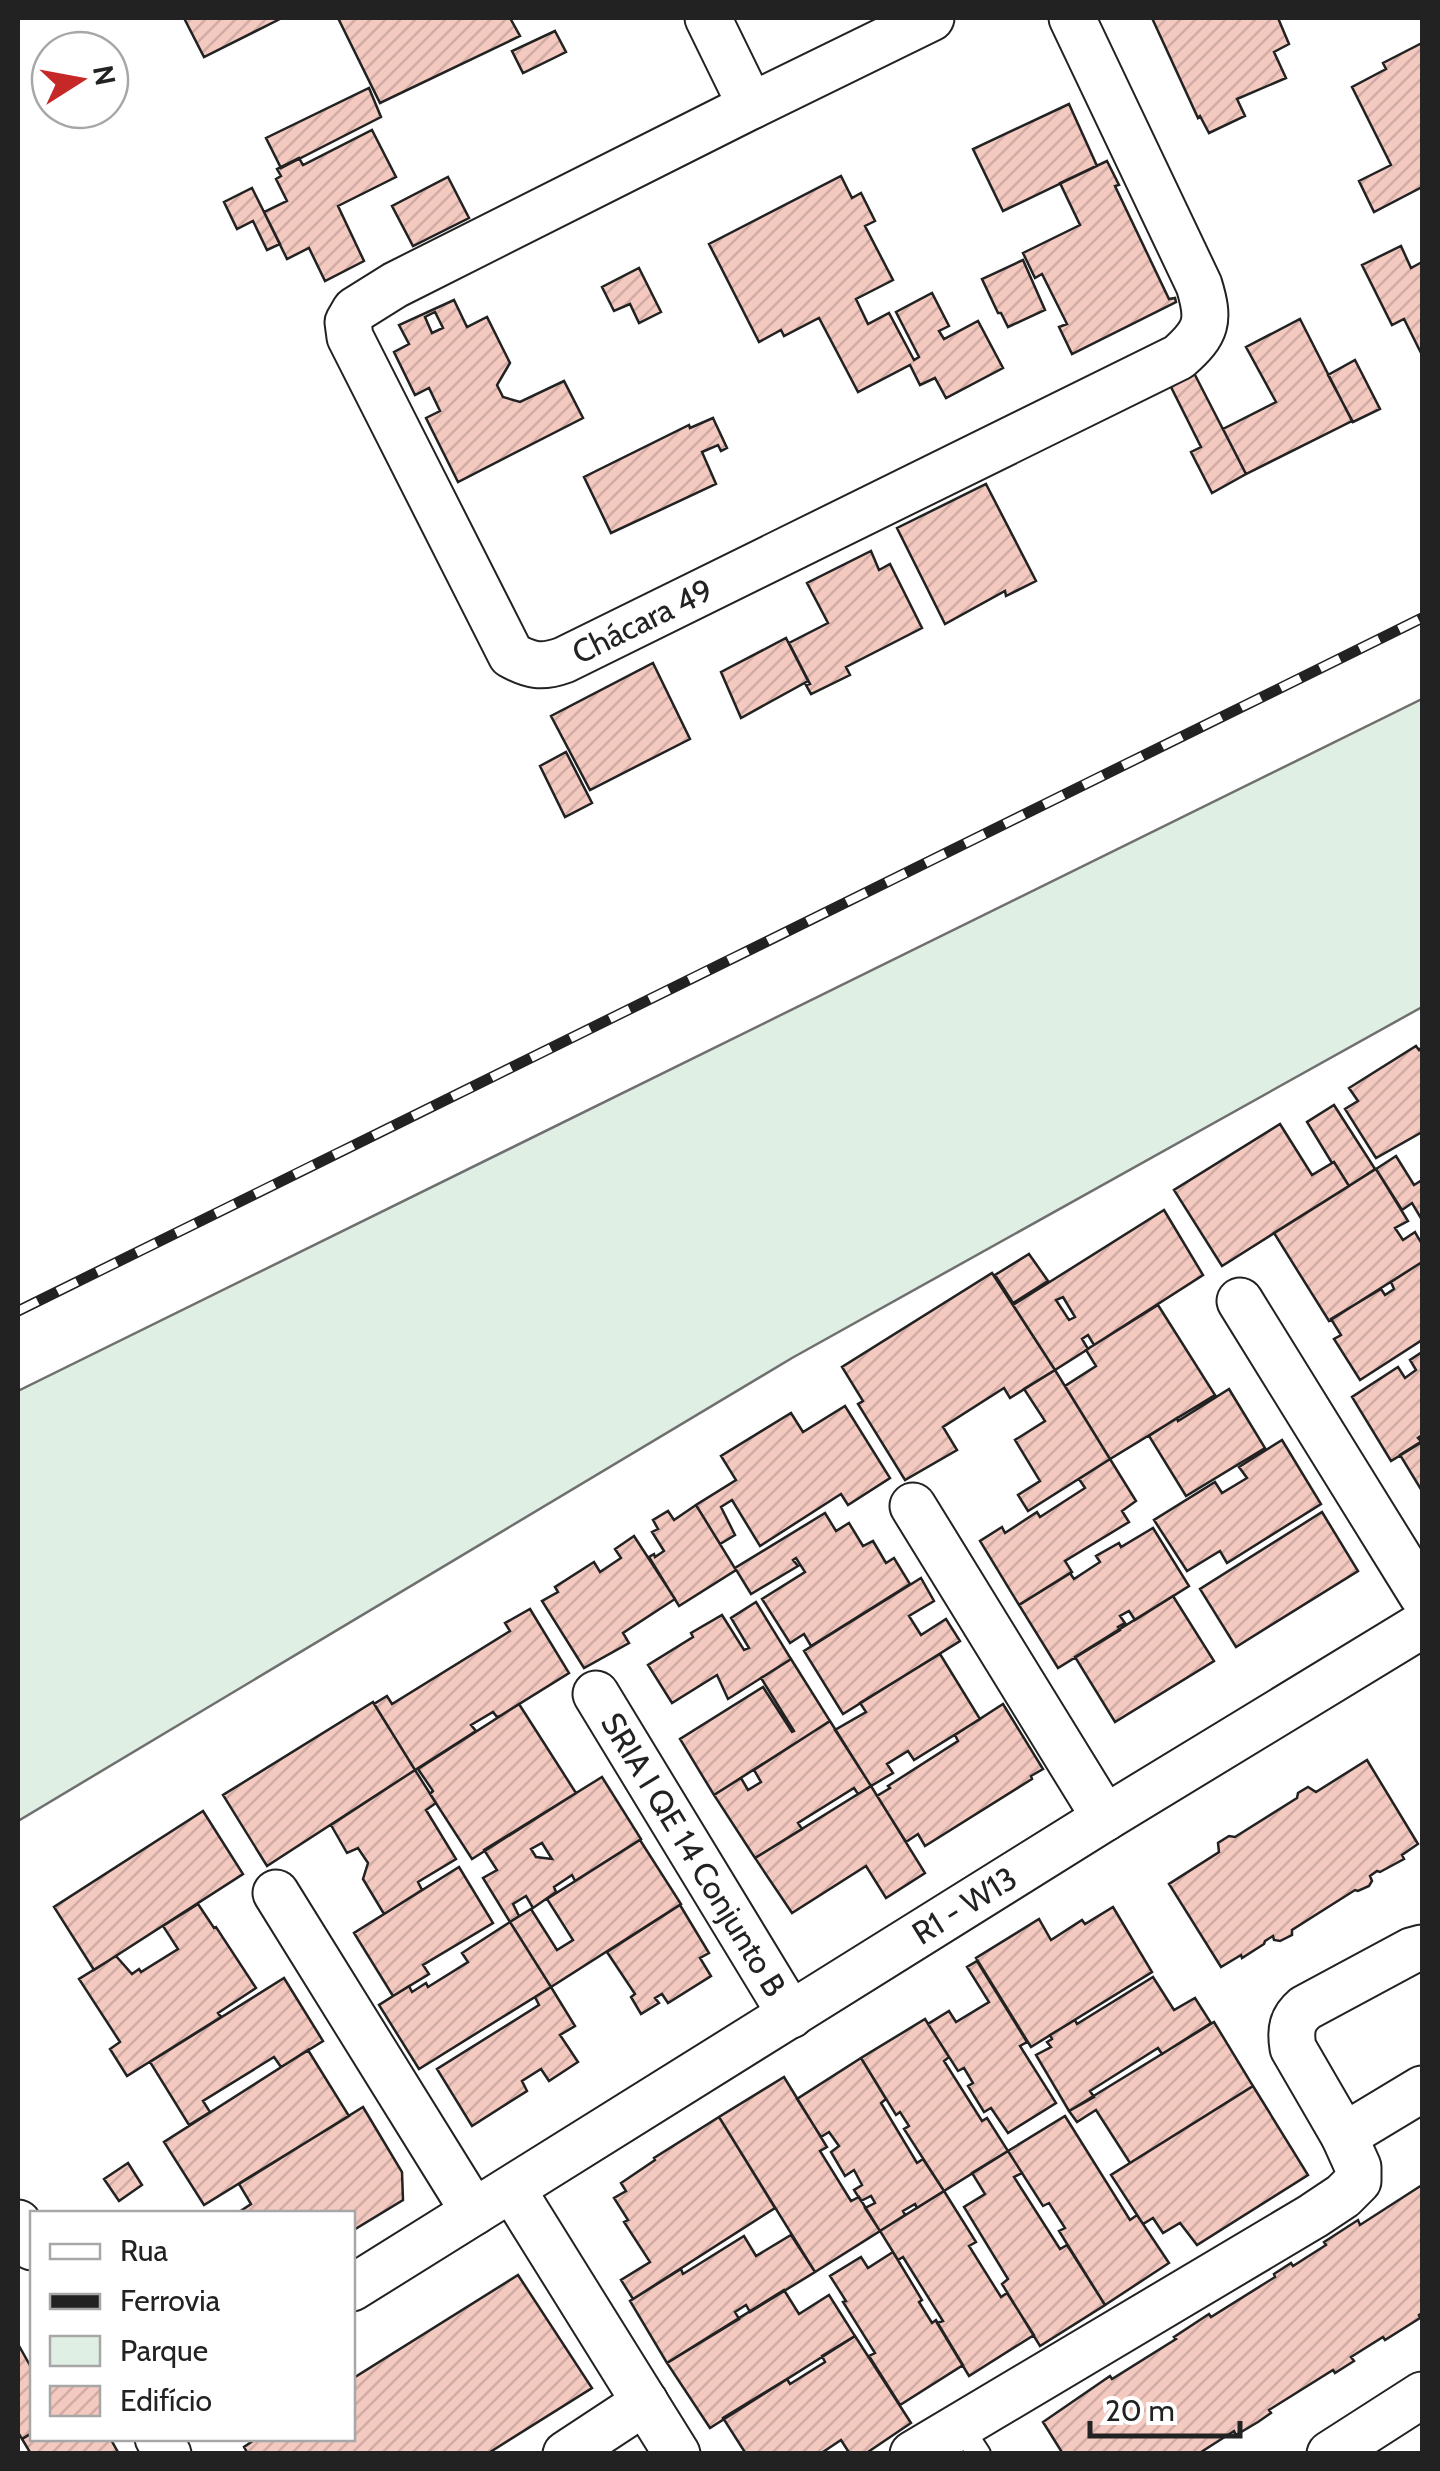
<svg xmlns="http://www.w3.org/2000/svg" width="1440" height="2471" font-family="Cabin,sans-serif">
	<defs>
		<pattern id="building-hatch" width="6" height="6" patternUnits="userSpaceOnUse" patternTransform="scale(2.5)"><rect width="6" height="6" fill="#f3c9c0"/><path d="M-1 1l2-2M0 6l6-6M5 7l2-2" fill="none" stroke="#d0aca5"/></pattern>
	</defs>
	<rect width="100%" height="100%" fill="#fff"/>
	<path fill="#e0efe3" stroke="#6f6f6f" stroke-width="2.5" d="M1422 699V1007L792 1358 18 1821V1391Z"/>
	<path fill="url(#building-hatch)" stroke="#222" stroke-width="2.5" fill-rule="evenodd" d="M184 18H282L204 57Z
		M338 18H510L520 36 380 103Z
		M1152 18H1278L1289 44 1274 52 1286 78 1237 99 1245 116 1209 133 1200 116 1198 118Z
		M555 31 566 52 523 73 512 51Z
		M1422 43V187L1374 212 1359 181 1391 165 1352 87 1386 69 1383 63Z
		M369 88 381 117 281 168 266 138Z
		M1069 104 1097 166 1003 211 973 149Z
		M372 130 396 177 338 206 364 261 325 281 309 248 287 259 264 212 287 201 276 179 281 176 277 169 299 158 303 165Z
		M1107 161 1119 185 1115 186 1169 299 1175 298 1176 302 1072 354 1059 327 1067 324 1042 274 1035 278 1023 253 1080 225 1060 183Z
		M841 176 852 198 861 193 875 221 865 226 893 280 856 299 868 324 889 313 914 360 919 357 896 312 932 293 949 326 939 331 944 339 978 321 1003 368 946 398 935 378 920 385 910 365 858 392 819 318 784 336 781 330 759 342 709 244Z
		M448 177 469 218 413 246 392 206Z
		M252 188 280 244 267 250 253 221 237 229 224 202Z
		M1401 246 1411 268 1422 262V355L1404 319 1392 325 1362 265Z
		M1023 260 1045 310 1008 327 1001 313H998L982 279Z
		M639 268 661 312 639 323 630 304 614 311 602 287Z
		M454 300 467 327 487 317 510 363 497 385 503 397 520 402 564 381 583 418 458 482 426 418 440 411 429 388 415 395 394 352 409 344 399 325ZM435 312 443 328 432 333 425 317Z
		M1300 319 1352 421 1246 474 1223 429 1276 402 1246 347Z
		M1355 360 1380 409 1353 422 1328 375Z
		M1194 373 1246 474 1212 493 1191 452 1201 447 1170 385Z
		M713 418 727 448 721 451 718 445 702 452 716 484 611 533 584 477 689 425 690 428Z
		M986 484 1036 581 1006 596 1005 591 945 624 897 528Z
		M871 551 879 570 890 564 922 628 846 667 850 675 811 694 806 685 810 684 789 643 828 623 807 583Z
		M786 638 808 681 741 718 721 672Z
		M653 663 690 739 590 790 551 716Z
		M566 752 592 803 565 817 540 766Z
		M1416 1046 1419 1050 1422 1047V1132L1376 1158 1345 1109 1358 1101 1349 1088Z
		M1334 1105 1375 1169 1349 1186 1334 1162 1332 1163 1307 1122Z
		M1280 1124 1312 1175 1334 1162 1349 1186 1222 1266 1174 1190Z
		M1396 1156 1414 1185 1422 1180V1220L1412 1203 1402 1210 1376 1169Z
		M1376 1169 1408 1221 1395 1228 1403 1240 1415 1232 1416 1234 1422 1244V1262L1329 1321 1274 1233Z
		M1164 1210 1203 1275 1094 1345 1088 1335 1082 1339 1088 1349 1055 1370 1013 1305ZM1063 1297 1075 1317 1069 1320 1056 1300Z
		M1029 1254 1048 1281 1013 1303 995 1275Z
		M1422 1262V1340L1360 1380 1334 1339 1341 1335 1331 1319 1381 1289 1385 1295 1394 1289 1391 1282Z
		M992 1273 1055 1370 1010 1398 1004 1388 943 1427 957 1450 905 1480 858 1404 863 1401 842 1367Z
		M1158 1305 1215 1395 1110 1459 1065 1386 1096 1366 1086 1350Z
		M1422 1352V1435L1418 1438 1422 1442 1391 1461 1352 1397 1398 1367 1405 1378 1416 1370 1410 1360Z
		M1055 1370 1110 1459 1028 1511 1018 1495 1040 1481 1015 1440 1045 1421 1024 1389Z
		M1229 1389 1265 1448 1186 1496 1149 1436 1177 1418 1178 1421Z
		M845 1406 890 1478 848 1505 841 1494 760 1546 732 1500 721 1507 735 1535 720 1544 696 1505 736 1480 721 1456 791 1413 803 1432Z
		M1282 1440 1321 1504 1227 1563 1220 1551 1187 1571 1154 1520 1215 1482 1222 1493 1247 1478 1239 1467Z
		M1422 1441V1491L1400 1455Z
		M1110 1459 1136 1501 1122 1511 1129 1522 1065 1561 1072 1572 1019 1605 980 1541 1002 1527 1005 1533 1037 1512 1040 1517 1085 1488 1079 1479Z
		M696 1505 736 1570 679 1606 649 1557 654 1554 655 1557 664 1551 652 1532 658 1529 653 1520 668 1511 674 1520Z
		M1322 1512 1358 1571 1236 1647 1200 1589Z
		M825 1513 836 1531 849 1523 863 1546 873 1541 886 1563 894 1558 910 1584 811 1646 804 1634 790 1643 762 1599 805 1572 796 1558 793 1560 798 1566 751 1594 735 1568Z
		M1153 1528 1189 1586 1135 1620 1129 1611 1120 1616 1125 1623 1118 1627 1120 1630 1058 1668 1019 1605 1070 1573 1074 1579 1100 1562 1096 1556 1119 1543 1121 1547Z
		M634 1536 675 1599 623 1633 629 1643 584 1668 542 1601 558 1592 555 1587 594 1562 600 1572 621 1558 615 1549Z
		M921 1578 934 1601 909 1616 921 1635 946 1619 960 1641 843 1714 804 1651Z
		M1173 1596 1214 1661 1115 1722 1075 1657Z
		M756 1602 791 1659 728 1699 717 1675 672 1703 648 1665 693 1637 691 1633 722 1615 744 1650 749 1648 731 1618Z
		M530 1609 569 1673 500 1716 497 1717 493 1712 471 1725 476 1731 415 1770 374 1704 387 1696 392 1704 510 1631 505 1623Z
		M940 1654 980 1719 914 1760 908 1751 887 1764 893 1773 871 1786 835 1730 866 1712 860 1703Z
		M791 1659 830 1721 714 1795 680 1739 763 1687 792 1732 794 1731 761 1678Z
		M373 1702 415 1770 267 1866 223 1795Z
		M519 1704 576 1793 472 1859 430 1794 433 1791 418 1769Z
		M1003 1704 1043 1769 1031 1776 1032 1779 925 1846 918 1834 906 1842 877 1796 890 1788 888 1786 958 1741 955 1735Z
		M830 1721 871 1786 858 1794 854 1788 798 1823 802 1829 755 1858 714 1795 741 1778 748 1790 761 1782 754 1770Z
		M1367 1760 1418 1844 1402 1855 1404 1859 1380 1872 1377 1871 1370 1876 1372 1881 1369 1886 1358 1891 1355 1890 1292 1930V1935L1280 1941 1274 1940 1273 1936 1265 1941 1264 1944 1242 1958 1241 1955 1221 1967 1169 1884 1219 1852 1218 1843 1229 1836 1235 1837 1297 1798 1298 1793 1308 1787 1316 1792Z
		M415 1770 436 1803 426 1810 456 1859 418 1882 422 1890 384 1914 363 1879 368 1863 358 1848 347 1853 331 1825Z
		M602 1777 641 1839 575 1881 572 1875 554 1887 556 1892 533 1908 526 1896 513 1904 519 1916 510 1922 483 1878 497 1870 484 1850ZM542 1843 552 1859 536 1857 531 1849Z
		M871 1786 925 1873 886 1898 866 1866 792 1913 755 1858Z
		M203 1811 243 1874 94 1970 54 1907Z
		M640 1840 681 1904 551 1987 510 1922 531 1909 557 1950 573 1940 547 1899Z
		M459 1867 493 1923 423 1965 429 1974 393 1996 354 1933Z
		M198 1904 214 1928 216 1927 256 1988 218 2013 221 2017 127 2076 110 2049 120 2042 79 1979 116 1956 132 1974 139 1969 141 1972 178 1949 163 1926Z
		M680 1905 709 1953 700 1958 711 1976 668 2003 662 1994 655 1998 659 2003 641 2014 631 1997 635 1994 607 1952Z
		M1113 1907 1152 1972 1031 2047 976 1958 1039 1919 1051 1940 1082 1920 1085 1924Z
		M510 1922 551 1987 419 2069 379 2005 409 1986 412 1992 426 1983 428 1987 468 1962 462 1953Z
		M977 1961 1027 2042 1020 2046 1056 2103 1008 2133 991 2108 984 2112 968 2086 973 2083 964 2068 958 2071 928 2024 949 2011 956 2022 989 2002 967 1967Z
		M1153 1977 1174 2010 1195 1998 1211 2023 1162 2054 1158 2048 1090 2091 1094 2097 1069 2111 1036 2055 1051 2047 1047 2042 1052 2039 1050 2035 1075 2020 1077 2024Z
		M284 1978 323 2041 281 2067 274 2057 203 2101 210 2112 189 2125 150 2062Z
		M551 1987 575 2026 560 2035 578 2062 549 2081 541 2069 522 2081 527 2091 472 2126 437 2069 539 2005 535 1997Z
		M925 2019 949 2057 944 2061 982 2121 987 2118 1008 2151 944 2191 904 2129 909 2126 900 2112 896 2115 861 2058Z
		M1214 2022 1253 2086 1130 2163 1096 2110 1077 2122 1069 2111Z
		M308 2050 349 2116 204 2205 164 2142Z
		M861 2058 886 2099 881 2103 917 2163 923 2159 944 2191 917 2208 915 2204 903 2211 905 2215 880 2231 865 2208 875 2203 871 2196 861 2201 854 2190 862 2185 854 2170 845 2176 831 2152 839 2146 829 2132 821 2137 797 2099Z
		M784 2077 827 2147 820 2151 851 2201 859 2197 880 2231 815 2272 719 2117Z
		M1253 2086 1308 2175 1197 2245 1180 2223 1163 2233 1153 2218 1143 2224 1111 2175Z
		M363 2107 402 2172 403 2200 352 2231V2214H236L251 2204 239 2184Z
		M1065 2116 1130 2220 1137 2215 1169 2263 1105 2305 1059 2231 1065 2228 1049 2203 1043 2206 1008 2151Z
		M719 2117 775 2208 633 2299 621 2280 650 2262 624 2222 628 2220 614 2198 626 2191 621 2183 655 2160 654 2158Z
		M1008 2151 1022 2173 1014 2177 1060 2249 1067 2245 1105 2305 1040 2346 1002 2284 1008 2279 964 2207 985 2194 972 2173Z
		M128 2163 142 2185 119 2201 104 2179Z
		M1422 2185V2313L1419 2315 1420 2318 1385 2340 1383 2337 1351 2357 1354 2361 1335 2373 1333 2370 1269 2410 1271 2413 1258 2422 1236 2435 1234 2431 1198 2454H1063L1043 2422 1110 2376 1112 2379 1176 2339 1174 2337 1209 2314 1211 2317 1275 2277 1274 2274 1291 2263 1293 2266 1326 2245 1324 2242 1358 2220 1360 2225Z
		M944 2191 976 2242 969 2246 1001 2297 1007 2293 1034 2335 969 2376 937 2323 943 2321 903 2257 898 2260 880 2231Z
		M791 2235 815 2272 750 2312 746 2305 735 2312 739 2319 667 2363 630 2301 681 2269 683 2274 744 2236 756 2256Z
		M893 2252 922 2300 919 2302 932 2323 936 2320 963 2365 900 2405 869 2356 875 2353 843 2302 846 2301 830 2276 861 2257 868 2268Z
		M518 2275 592 2388 487 2454H248L244 2447 257 2438H352V2379Z
		M784 2290 799 2314 829 2295 855 2336 710 2428 667 2363Z
		M855 2336 911 2423 865 2454H850L841 2440 820 2454H746L723 2418 787 2379 790 2384 825 2362 822 2356Z
		M18 2344 32 2369V2433L22 2439 18 2432Z
		M32 2433V2438H110L119 2454H31L22 2439Z"/>
	<g fill="none" stroke-linecap="round" stroke-linejoin="round">
		<defs>
			<path id="lane" d="M960 2425 979 2454"/>
			<g id="street">
				<path id="s1" d="M708 18 751 106 395 285 355 310 348 322 350 337 511 655C531 666 542 668 564 660L1179 357C1207 332 1210 321 1199 285L1072 18"/>
				<path d="M751 106 931 18"/>
				<path d="M1240 1301 1422 1595"/>
				<path d="M913 1506 1105 1818"/>
				<path id="s2" d="M596 1694 791 2015"/>
				<path d="M276 1893 474 2212"/>
				<path d="M1422 1948 1411 1951 1305 2008C1292 2019 1290 2030 1293 2048L1344 2136 1422 2089"/>
				<path d="M512 2189 677 2454"/>
				<path d="M18 2223 32 2247"/>
				<path id="s3" d="M352 2288 1105 1818 1422 1625"/>
				<path d="M158 2438 168 2454"/>
				<path d="M566 2454 645 2402"/>
				<path d="M913 2454 1313 2216 1343 2196 1358 2181V2167L1344 2136"/>
				<path d="M1330 2454 1422 2395"/>
			</g>
		</defs>
		<use href="#lane" stroke="#222" stroke-width="26"/>
		<use href="#street" stroke="#222" stroke-width="49"/>
		<use href="#lane" stroke="#fff" stroke-width="22"/>
		<use href="#street" stroke="#fff" stroke-width="45"/>
		<defs>
			<path id="rail" d="M18 1311 1422 618"/>
		</defs>
		<use href="#rail" stroke="#222" stroke-width="11"/>
		<use href="#rail" stroke="#fff" stroke-width="8" stroke-dasharray="22" stroke-linecap="butt"/>
	</g>
	<g text-anchor="middle" stroke-width="8" stroke-linejoin="round" paint-order="stroke">
		<g font-size="32" fill="#222" stroke="#fff">
			<text dy="11" stroke="none"><textPath href="#s1" startOffset="1072">Chácara 49</textPath></text>
			<text dy="11" stroke="none"><textPath href="#s2" startOffset="188">SRIA I QE 14 Conjunto B</textPath></text>
			<text dy="11" stroke="none"><textPath href="#s3" startOffset="722">R1 - W13</textPath></text>
		</g>
	</g>
	<rect width="1440" height="2471" fill="none" stroke="#222222" stroke-width="40"/>
	<rect x="30" y="2211" width="325" height="230" fill="#ffffff" stroke="#a7a7a7" stroke-width="2.5"/>
	<rect x="50" y="2244" width="50" height="15" fill="#ffffff" stroke="#a7a7a7" stroke-width="2.5"/>
	<text x="120" y="2261" font-size="30" fill="#222222">Rua</text>
	<rect x="50" y="2294" width="50" height="15" fill="#222222" stroke="#a7a7a7" stroke-width="2.5"/>
	<text x="120" y="2311" font-size="30" fill="#222222">Ferrovia</text>
	<rect x="50" y="2336" width="50" height="30" fill="#e0efe3" stroke="#a7a7a7" stroke-width="2.5"/>
	<text x="120" y="2361" font-size="30" fill="#222222">Parque</text>
	<rect x="50" y="2386" width="50" height="30" fill="url(#building-hatch)" stroke="#a7a7a7" stroke-width="2.5"/>
	<text x="120" y="2411" font-size="30" fill="#222222">Edifício</text>
	<g transform="translate(80 80) rotate(79)"><circle r="48" fill="#ffffff" stroke="#a7a7a7" stroke-width="2.5"/>
	<path d="M0-8L18 38L0 25L-18 38Z" fill="#c62828"/>
	<text y="-15" font-size="28" font-weight="bold" text-anchor="middle" fill="#222222">N</text>
	</g>
	<path d="M1090 2421v15h150v-15" fill="none" stroke="#222222" stroke-width="5"/>
	<text x="1105" y="2421" font-size="30" fill="#222222" stroke="#ffffff" stroke-width="8" paint-order="stroke">20 m</text>
</svg>
